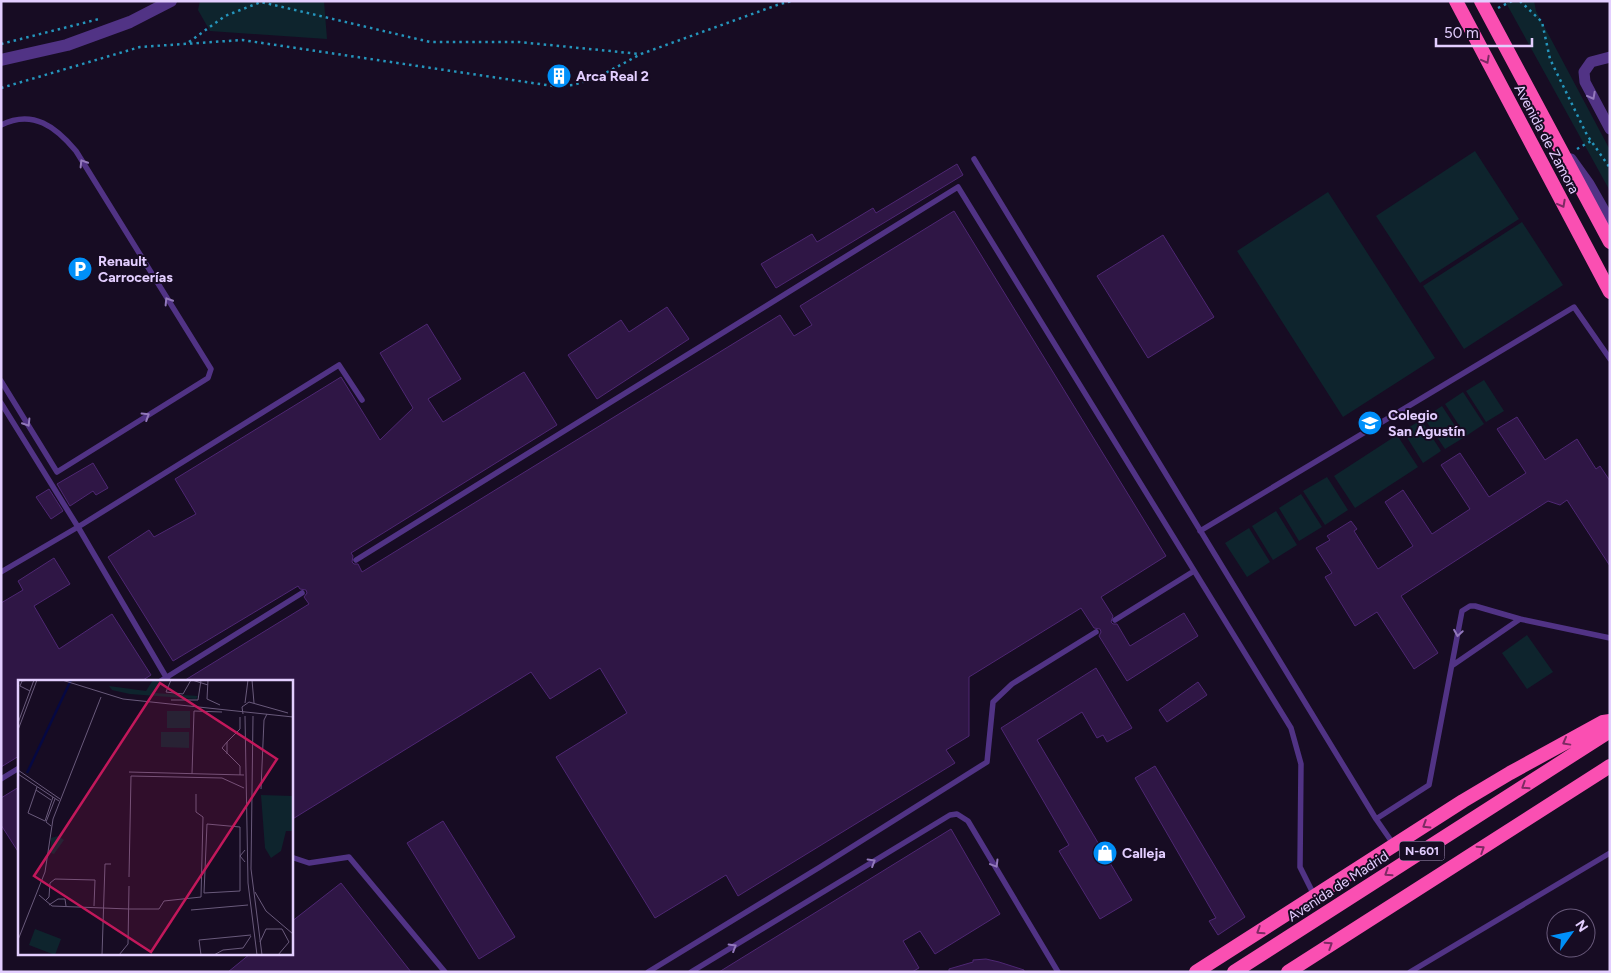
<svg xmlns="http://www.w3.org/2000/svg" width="1611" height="973" font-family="Figtree,sans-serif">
	<rect width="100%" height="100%" fill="#170c23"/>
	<path fill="#0e242d" d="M200 1H324L327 39 210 31 198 10Z
		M1505 1H1534L1536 11 1610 150V191Z
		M1475 151 1519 219 1420 283 1376 216Z
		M1328 192 1435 358 1343 417 1237 251Z
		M1522 222 1563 285 1464 349 1423 286Z
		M1484 380 1504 411 1486 422 1466 391Z
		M1463 392 1484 424 1466 436 1445 404Z
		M1442 406 1463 438 1445 449 1424 418Z
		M1421 420 1441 451 1423 463 1403 431Z
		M1397 435 1418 467 1355 508 1334 476Z
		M1327 477 1348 510 1325 525 1303 491Z
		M1301 494 1322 527 1299 541 1279 508Z
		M1276 511 1297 545 1273 560 1252 526Z
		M1249 528 1270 562 1247 577 1225 543Z
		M1527 635 1553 672 1527 689 1502 653Z"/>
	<path fill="#2f1645" stroke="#4e2773" d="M957 164 963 175 776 288 761 264 812 234 817 242 873 208 876 213Z
		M954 211 1166 556 1101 597 1113 616 1111 622 1113 624H1117L1130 646 1184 613 1198 636 1127 681 1099 636 1101 632 1100 629 1094 628 1081 608 969 677V736L946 750 955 763 738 896 726 875 655 918 556 757 627 713 600 668 550 699 531 672 291 820V682H182L309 604 304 597 307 593 306 590 300 589 298 586 173 661 108 557 149 530 154 537 196 514 175 479 341 377 380 440 413 408 380 353 427 324 461 379 428 399 443 422 524 372 557 425 351 553 353 556 352 562 354 564H358L362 572 780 315 794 336 812 325 800 306Z
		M1163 235 1214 317 1148 358 1097 276Z
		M667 307 689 339 597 399 568 355 621 320 629 332Z
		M1517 417 1545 460 1577 439 1596 469 1600 466 1610 481V566L1567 500 1560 505 1548 501 1401 596 1438 653 1414 669 1377 612 1355 626 1325 577 1332 573 1316 548 1330 540 1327 536 1351 521 1357 529 1354 531 1378 569 1413 546 1385 502 1403 490 1432 534 1470 509 1441 465 1460 453 1489 497 1526 473 1497 429Z
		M93 463 108 488 96 495 93 491 70 506 57 484Z
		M49 489 63 511 51 519 36 497Z
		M54 558 70 584 34 606 59 649 112 614 151 675 140 682H19V756L1 767V603L23 590 18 581Z
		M1096 668 1132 728 1107 742 1103 735 1097 738 1082 712 1037 740 1132 900 1100 919 1059 851 1069 845 1001 728Z
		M1198 682 1207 695 1167 722 1159 710Z
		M1155 766 1245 917 1218 935 1209 921 1216 918 1135 778Z
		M19 787V853L1 825V798Z
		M443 821 515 937 479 959 407 843Z
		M951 829 1000 914 935 954 920 931 903 941 919 968 912 972H719Z
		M341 883 411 972H228L250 954H291V922Z
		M986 959 999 962 1024 970V972H949V969L973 962V960Z"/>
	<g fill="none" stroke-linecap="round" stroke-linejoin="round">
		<path stroke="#2595bc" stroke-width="2.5" stroke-dasharray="2.5 4" stroke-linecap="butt" d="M1520 1 1542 22 1550 59 1587 135 1610 168
			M1498 8 1512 1
			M189 42 225 16 261 2 430 42H519L640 54
			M1 44 99 19
			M1 88 140 47 242 40 553 86 573 85 598 77 641 54 780 4 792 1
			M1577 149 1591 141"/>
		<path stroke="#513385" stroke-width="5.5" d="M1 125C33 109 56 127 76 151L211 369 208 378 57 472 1 381
			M974 159 1376 819 1394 845
			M1 403 78 527 169 682
			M1200 531 1574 307 1610 359
			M356 560 958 187 1291 728 1301 764 1300 867 1314 895
			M1 572 78 527 339 365 362 400
			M1115 620 1194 571
			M1453 665 1520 619 1610 638
			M159 682 302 593
			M1 779 19 768
			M1376 819 1429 785 1462 611 1470 606H1475L1520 619
			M291 857 309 863 349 857 445 972
			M648 972 820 867 987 762 993 702 1012 684 1096 632
			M691 972 950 815 957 814 968 821 1058 972
			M1410 972 1610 853"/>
		<path stroke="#513385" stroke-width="11" d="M1610 57 1591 62 1584 72 1585 82 1610 129
			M1571 159 1589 184 1610 221"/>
		<path stroke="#513385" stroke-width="12" d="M1 60 67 45 130 22 171 1"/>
		<path stroke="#fa4fb2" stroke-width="14" d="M1456 1 1610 292
			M1481 1 1610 242
			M1196 972 1463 801 1510 773 1603 722 1610 721
			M1234 972 1610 731
			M1288 972 1610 766"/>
	</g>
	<defs><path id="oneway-chevron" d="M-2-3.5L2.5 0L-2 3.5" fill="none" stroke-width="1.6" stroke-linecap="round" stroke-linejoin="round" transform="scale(1.25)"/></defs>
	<g stroke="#7d2a63">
		<use href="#oneway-chevron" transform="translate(1486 60) rotate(62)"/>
		<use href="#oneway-chevron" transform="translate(1562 204) rotate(62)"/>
		<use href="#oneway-chevron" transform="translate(1566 742) rotate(151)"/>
		<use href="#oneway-chevron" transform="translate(1525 786) rotate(147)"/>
		<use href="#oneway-chevron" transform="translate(1426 825) rotate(148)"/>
		<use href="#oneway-chevron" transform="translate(1481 849) rotate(-33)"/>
		<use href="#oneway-chevron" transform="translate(1388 873) rotate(147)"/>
		<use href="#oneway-chevron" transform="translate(1260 931) rotate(147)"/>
		<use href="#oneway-chevron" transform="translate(1329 945) rotate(-33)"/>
	</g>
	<g stroke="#9379bc">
		<use href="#oneway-chevron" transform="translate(1592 96) rotate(62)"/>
		<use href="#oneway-chevron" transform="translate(83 163) rotate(-122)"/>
		<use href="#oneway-chevron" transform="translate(168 301) rotate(-122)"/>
		<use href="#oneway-chevron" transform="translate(146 416) rotate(-32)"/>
		<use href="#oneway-chevron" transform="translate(27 423) rotate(58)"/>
		<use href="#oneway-chevron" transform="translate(1458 633) rotate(99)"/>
		<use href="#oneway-chevron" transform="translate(872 862) rotate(-31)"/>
		<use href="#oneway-chevron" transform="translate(995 864) rotate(59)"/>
		<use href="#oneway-chevron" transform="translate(733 947) rotate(-31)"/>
	</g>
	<defs>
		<symbol id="building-disc" viewBox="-11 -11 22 22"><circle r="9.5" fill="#0090f9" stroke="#170c23"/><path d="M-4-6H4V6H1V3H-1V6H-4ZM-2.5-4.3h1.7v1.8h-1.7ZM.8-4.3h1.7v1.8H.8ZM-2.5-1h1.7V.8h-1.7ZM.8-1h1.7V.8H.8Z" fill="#fff"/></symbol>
		<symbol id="parking-disc" viewBox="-11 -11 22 22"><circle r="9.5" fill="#0090f9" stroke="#170c23"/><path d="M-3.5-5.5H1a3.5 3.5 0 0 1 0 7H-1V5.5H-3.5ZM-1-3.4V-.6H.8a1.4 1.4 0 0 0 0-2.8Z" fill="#fff"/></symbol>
		<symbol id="school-disc" viewBox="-11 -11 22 22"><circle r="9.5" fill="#0090f9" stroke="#170c23"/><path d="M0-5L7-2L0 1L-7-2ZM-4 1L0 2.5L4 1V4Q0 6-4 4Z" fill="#fff"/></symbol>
		<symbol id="shop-disc" viewBox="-11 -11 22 22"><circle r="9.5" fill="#0090f9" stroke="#170c23"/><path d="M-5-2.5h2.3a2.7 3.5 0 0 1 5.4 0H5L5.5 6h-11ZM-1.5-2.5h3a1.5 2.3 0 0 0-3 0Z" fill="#fff"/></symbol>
	</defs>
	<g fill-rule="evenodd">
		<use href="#building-disc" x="545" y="62" width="28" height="28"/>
		<use href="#parking-disc" x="66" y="255" width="28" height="28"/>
		<use href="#school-disc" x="1356" y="409" width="28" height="28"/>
		<use href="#shop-disc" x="1091" y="839" width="28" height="28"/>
	</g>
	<g text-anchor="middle" stroke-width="4" stroke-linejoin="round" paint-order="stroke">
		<rect fill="#170c23" stroke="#a694bd" stroke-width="1" x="1399.5" y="841.5" width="45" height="19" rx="4"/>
		<g font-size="12" font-weight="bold" fill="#e3ceff">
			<text x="1422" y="855">N-601</text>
		</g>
		<g font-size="14" font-weight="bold" fill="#e3ceff" stroke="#170c23" text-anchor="start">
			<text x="576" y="81">Arca Real 2</text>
			<text x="98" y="266">Renault<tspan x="98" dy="16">Carrocerías</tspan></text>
			<text x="1388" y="420">Colegio<tspan x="1388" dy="16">San Agustín</tspan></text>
			<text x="1122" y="858">Calleja</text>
		</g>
		<g font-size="14" fill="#e3ceff" stroke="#170c23">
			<text transform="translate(1547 139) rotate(62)" y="5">Avenida de Zamora</text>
			<text transform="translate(1338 886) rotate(-33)" y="5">Avenida de Madrid</text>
		</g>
	</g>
	<g transform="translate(18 680)">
		<rect width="275" height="275" fill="#170c23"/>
		<path d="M135 0H142L137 13 180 16 178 19 112 14 94 10 91 6 128 11ZM149 31H172V48H149ZM143 52H171V68L143 67ZM243 115 275 116V151H268L263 171 253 178 247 168ZM40 156 46 160 36 174 33 173V158ZM17 249 43 259 37 275 11 265Z" fill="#0e242d"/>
		<path fill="none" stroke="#060842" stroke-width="2.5" d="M9 93 53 0"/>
		<path fill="none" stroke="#695a7b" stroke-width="1" d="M12 0 4 1 2 6 12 11M44 0 105 19 275 37M153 0 148 12 165 14 173 0M174 0 190 5M190 0 189 19 202 25M234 0 236 23M153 20H180L183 0M227 23 230 0M225 34 224 27 231 22 270 33M227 36 230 203 239 275M235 36 233 189 244 275M0 43 16 0M0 50 19 0M209 62 204 68 222 86V95M209 74V62L222 49V37M0 90 42 119M111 92 226 95M0 94 41 121M174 94 176 31 204 32M19 107 10 133 27 141 35 117M243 109 246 40 249 34M18 110 33 120M189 144 222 147V211L186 213ZM33 146 28 142 37 119M227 170 222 176 227 182M111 197 113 96 204 98 226 108M237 212 248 231 275 254M21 215 34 226 111 229H141L146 221 183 217 185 137 178 132V114M27 221 31 217 32 203 37 199 77 200 76 226M31 225 40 219H47L48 226M173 230 230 225M0 260 27 192 35 139 83 17M242 262 248 249H264L271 262 260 275M84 275 87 184H93M101 275 110 264 111 206M183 275 181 260 233 255M196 275 205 270 225 268 233 256"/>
		<path fill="#c2185b" fill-opacity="0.15" stroke="#c2185b" stroke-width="2.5" d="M142 3 259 79 133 272 16 196Z"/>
		<rect width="275" height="275" fill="none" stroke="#e3ceff" stroke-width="2.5"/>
	</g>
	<rect width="1611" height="973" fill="none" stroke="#e3ceff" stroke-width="5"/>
	<g transform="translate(1571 933) rotate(57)"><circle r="24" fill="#170c23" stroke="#695a7b"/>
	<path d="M0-4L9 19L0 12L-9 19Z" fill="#0090f9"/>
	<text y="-8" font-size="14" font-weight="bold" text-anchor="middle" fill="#e3ceff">N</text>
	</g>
	<path d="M1436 38v8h96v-8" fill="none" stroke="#e3ceff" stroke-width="2.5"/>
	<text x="1444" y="38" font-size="15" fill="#e3ceff" stroke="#170c23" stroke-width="4" paint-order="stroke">50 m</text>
</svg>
